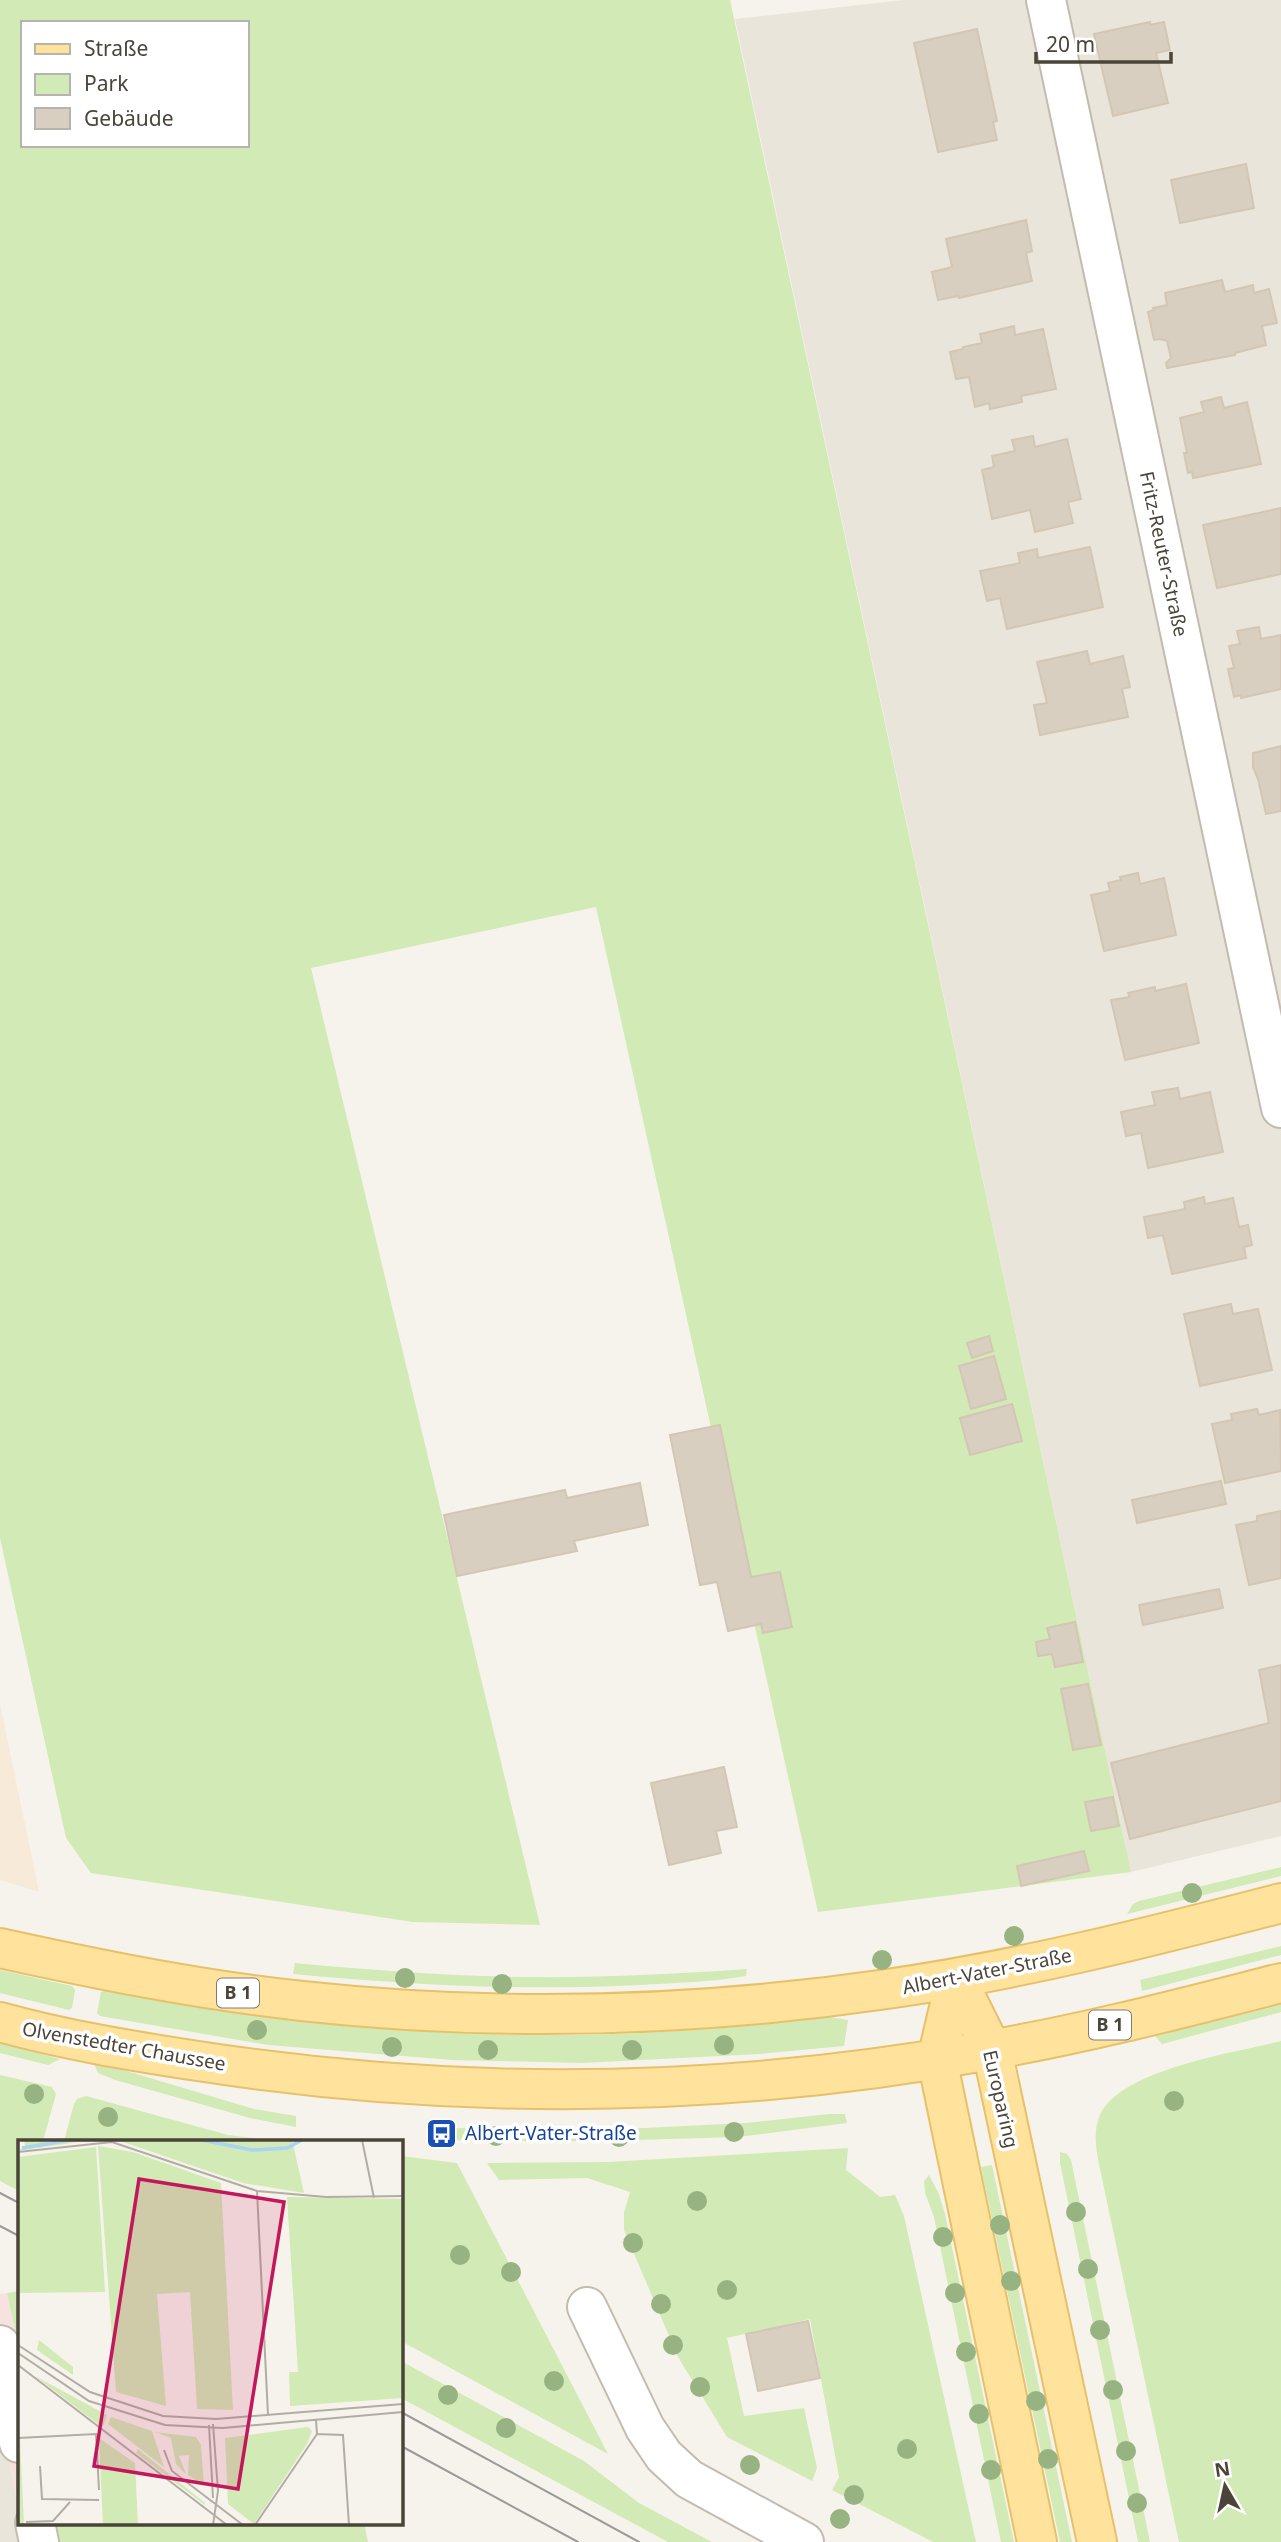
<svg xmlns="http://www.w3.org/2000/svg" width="1281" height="2542" font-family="'Noto Sans',sans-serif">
	<rect width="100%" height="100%" fill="#f6f3ec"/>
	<path fill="#eae5da" d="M903 0H1281V1836L1131 1872 735 19Z
		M0 2416 19 2509V2523L26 2542H0Z"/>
	<path fill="#f7ead8" d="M0 1704 39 1892 0 1880Z"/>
	<path fill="#f6e3e0" d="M7 2293 19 2349V2509L0 2416V2294Z"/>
	<path fill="#d2eab5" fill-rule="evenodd" d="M0 0H730L1131 1872 818 1912 596 907 311 968 540 1925 413 1922 91 1873 66 1838 0 1538ZM23 23H247V145H23Z
		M1281 1867V1876L1127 1914 1133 1904 1139 1901Z
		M1281 1946V1955L1142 1991 1140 1980Z
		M295 1963C371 1970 447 1976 524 1977 598 1978 673 1974 747 1969L746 1976C711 1982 676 1983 640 1985 525 1991 409 1985 293 1974Z
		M0 1970 72 1986 75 1990 72 2008 69 2010 0 1993Z
		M104 1991C140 1993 178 2004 214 2010 266 2018 320 2024 372 2028 483 2036 597 2038 707 2029 748 2026 789 2021 829 2017L848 2020 844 2046 760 2054 582 2063 452 2060 268 2045 100 2016 97 2013 101 1992Z
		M1281 2005V2012L1162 2044 1155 2036Z
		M1281 2041V2542H1179L1099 2164C1096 2148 1093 2131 1100 2115 1121 2069 1234 2053 1281 2041Z
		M0 2043 60 2059 48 2065 0 2053Z
		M93 2061 254 2109 296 2116V2127L250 2118 115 2080 98 2073Z
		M0 2075 52 2087 56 2094 43 2141H19V2191L0 2181Z
		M86 2096 228 2135 277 2141H64L74 2104 77 2099Z
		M829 2114H845L847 2123 738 2137 602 2141 445 2140 446 2128 603 2130 746 2123Z
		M848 2148 846 2170 880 2197 895 2195 904 2216 976 2542H933L832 2490 839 2477 810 2319 727 2338 744 2416 804 2408 817 2468 812 2481 727 2437 678 2357 624 2230V2213L630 2192 587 2178 499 2180 487 2163 608 2162Z
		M1060 2152 1067 2154 1071 2160 1150 2542H1138L1060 2163Z
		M401 2156 457 2163 608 2454 401 2341Z
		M992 2165 1072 2542H1060L981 2167Z
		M929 2175 939 2194 945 2214 1014 2542H1001L934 2217 925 2193 924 2181Z
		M19 2291V2349L7 2293Z
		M401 2361 584 2461 639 2503 712 2542H668L401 2398Z
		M56 2523H364L368 2542H60Z"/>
	<path fill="#d8cfc1" stroke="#d3c7b4" stroke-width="2" d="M1150 22V25L1164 22 1170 50 1156 53 1168 103 1113 116 1094 34Z
		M977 29 997 121 993 122 997 140 938 152 914 43Z
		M1246 164 1254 208 1180 223 1171 180Z
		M1026 220 1032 251 1026 253 1032 281 959 298 958 296 938 300 932 272 952 267 946 239Z
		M1222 280 1225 292 1253 285 1254 293 1269 289 1277 323 1262 326 1266 345 1235 353V355L1167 368 1166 363 1171 358 1167 341 1161 339 1154 340 1148 312 1154 310 1153 308 1167 305 1165 293Z
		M1014 326 1015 335 1043 329 1056 389 1021 396 1022 402 990 409 989 403 975 407 969 377 956 379 950 352 963 349V347L982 343 980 334Z
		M1221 397 1224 408 1247 402 1261 464 1193 478 1192 472 1188 473 1184 453H1187L1180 418 1204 412 1201 402Z
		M1033 436 1035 447 1067 439 1081 499 1068 502 1073 523 1035 532 1030 510 992 519 982 470 994 467 992 456 1015 451 1012 440Z
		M1281 508V574L1217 588 1203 525Z
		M1090 547 1103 607 1007 629 1000 598 987 601 980 571 1020 563 1018 553 1037 549 1038 558Z
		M1259 627 1261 639 1281 635V689L1241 698 1240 695 1234 697 1228 669 1234 668 1229 646 1240 644 1237 631Z
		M1087 651 1090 664 1123 656 1130 687 1122 689 1128 717 1040 735 1034 705 1047 703 1037 662Z
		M1281 746V811L1266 814 1258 779 1253 767V753Z
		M1138 873 1140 884 1164 878 1176 935 1104 951 1091 895 1110 891 1108 883 1121 880 1120 877Z
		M1186 984 1199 1043 1125 1060 1111 1000 1130 997 1128 993 1155 987V991Z
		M1178 1088 1180 1099 1210 1092 1223 1152 1148 1168 1141 1133 1126 1136 1121 1112 1155 1105 1152 1092Z
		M1204 1197 1205 1204 1233 1198 1239 1227 1248 1225 1252 1245 1244 1247 1246 1258 1172 1274 1163 1235 1148 1238 1144 1217 1185 1209 1184 1202Z
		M1231 1304 1233 1314 1258 1309 1272 1370 1200 1386 1184 1314Z
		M989 1336 993 1351 972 1358 967 1343Z
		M994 1356 1006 1399 971 1409 959 1366Z
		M1012 1404 1022 1441 970 1455 960 1418Z
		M1257 1409 1259 1415 1280 1410 1281 1471 1225 1483 1212 1424 1232 1420 1231 1414Z
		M720 1425 751 1577 780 1572 792 1627 763 1633 761 1624 728 1631 717 1582 700 1585 670 1435Z
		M1221 1481 1226 1504 1137 1523 1132 1500Z
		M640 1483 648 1525 574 1541 577 1551 457 1576 444 1515 565 1490 567 1498Z
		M1281 1511V1578L1249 1585 1236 1525 1257 1521V1516Z
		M1219 1589 1223 1608 1143 1625 1139 1605Z
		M1075 1622 1083 1662 1055 1667 1052 1654 1038 1656 1036 1642 1050 1639 1047 1628Z
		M1281 1665V1801L1130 1839 1111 1763 1269 1723 1259 1670Z
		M1088 1684 1101 1745 1073 1750 1061 1689Z
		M724 1767 737 1827 716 1831 721 1853 669 1865 651 1783Z
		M1113 1797 1119 1826 1091 1831 1085 1802Z
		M1084 1851 1089 1871 1021 1886 1017 1866Z
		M808 2321 820 2378 758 2391 746 2334Z"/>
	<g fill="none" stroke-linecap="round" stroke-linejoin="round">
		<defs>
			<path id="minor" d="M1046 0 1281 1108
				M587 2307 645 2428 664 2456 689 2479 804 2542
				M0 2345 19 2443
				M35 2523 39 2542"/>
			<path id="major" d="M0 1948C100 1970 200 1990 302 2001 495 2022 694 2017 887 1989 1020 1970 1150 1937 1281 1903
				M956 1978 992 2050 1097 2542
				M956 1978 937 2059 1037 2542
				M0 2022C65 2040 132 2051 198 2061 463 2102 732 2098 995 2049 1092 2032 1186 2007 1281 1983"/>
		</defs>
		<use href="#minor" stroke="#c2bbae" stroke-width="42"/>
		<use href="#major" stroke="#e6c16a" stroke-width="42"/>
		<use href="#minor" stroke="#fff" stroke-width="38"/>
		<use href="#major" stroke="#ffe39c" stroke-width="38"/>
		<path stroke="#9a9a9a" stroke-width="2" d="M0 2193 19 2203
			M0 2226 19 2236
			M401 2412 639 2542
			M401 2446 578 2542"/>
	</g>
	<g fill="#97b381">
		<circle cx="1192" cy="1893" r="10"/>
		<circle cx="1014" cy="1936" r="10"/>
		<circle cx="882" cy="1960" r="10"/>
		<circle cx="405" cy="1978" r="10"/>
		<circle cx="502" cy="1984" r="10"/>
		<circle cx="257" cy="2030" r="10"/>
		<circle cx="724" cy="2045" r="10"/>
		<circle cx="392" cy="2047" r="10"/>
		<circle cx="488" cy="2050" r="10"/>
		<circle cx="632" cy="2050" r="10"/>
		<circle cx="34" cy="2094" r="10"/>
		<circle cx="1174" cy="2101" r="10"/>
		<circle cx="108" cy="2117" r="10"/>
		<circle cx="734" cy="2132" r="10"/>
		<circle cx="496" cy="2136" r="10"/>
		<circle cx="619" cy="2137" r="10"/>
		<circle cx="697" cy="2201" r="10"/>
		<circle cx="1076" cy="2212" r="10"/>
		<circle cx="1000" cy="2225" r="10"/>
		<circle cx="943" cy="2237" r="10"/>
		<circle cx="633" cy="2243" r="10"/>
		<circle cx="460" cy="2255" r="10"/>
		<circle cx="1088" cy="2269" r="10"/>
		<circle cx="511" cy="2272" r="10"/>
		<circle cx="1011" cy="2281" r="10"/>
		<circle cx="727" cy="2290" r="10"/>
		<circle cx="955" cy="2293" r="10"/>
		<circle cx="661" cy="2304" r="10"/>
		<circle cx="1100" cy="2330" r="10"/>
		<circle cx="673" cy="2345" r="10"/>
		<circle cx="966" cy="2352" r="10"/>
		<circle cx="554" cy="2381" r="10"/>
		<circle cx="700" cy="2387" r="10"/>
		<circle cx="1113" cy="2390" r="10"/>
		<circle cx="448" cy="2395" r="10"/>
		<circle cx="1036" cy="2401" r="10"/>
		<circle cx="979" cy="2414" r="10"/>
		<circle cx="506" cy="2428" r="10"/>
		<circle cx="907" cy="2449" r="10"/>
		<circle cx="1126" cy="2451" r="10"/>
		<circle cx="1048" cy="2459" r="10"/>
		<circle cx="750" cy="2465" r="10"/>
		<circle cx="991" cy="2470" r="10"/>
		<circle cx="854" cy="2495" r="10"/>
		<circle cx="1137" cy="2503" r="10"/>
		<circle cx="840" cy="2519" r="10"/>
	</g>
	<defs>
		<symbol id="bus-square" viewBox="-11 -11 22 22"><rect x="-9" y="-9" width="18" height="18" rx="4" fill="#1a4fb4" stroke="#fff"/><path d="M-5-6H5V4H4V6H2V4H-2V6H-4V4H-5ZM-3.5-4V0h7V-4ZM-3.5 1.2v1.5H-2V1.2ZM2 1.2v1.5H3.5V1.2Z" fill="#fff"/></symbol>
	</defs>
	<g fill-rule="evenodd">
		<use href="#bus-square" x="424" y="2116" width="35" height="35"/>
	</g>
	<g text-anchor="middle" stroke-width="7" stroke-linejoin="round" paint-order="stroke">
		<g fill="#fff" stroke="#817c74" stroke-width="2">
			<rect x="217" y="1978.5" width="42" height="29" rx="5"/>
			<rect x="1089" y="2010.5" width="42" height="29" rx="5"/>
		</g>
		<g font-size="18" font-weight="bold" fill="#4b4439">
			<text x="238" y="1999">B 1</text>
			<text x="1110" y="2031">B 1</text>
		</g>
		<g font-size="19" fill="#4b4439" stroke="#fff">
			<text transform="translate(1164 554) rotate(78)" y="7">Fritz-Reuter-Straße</text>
			<text transform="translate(987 1971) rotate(-11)" y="7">Albert-Vater-Straße</text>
			<text transform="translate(124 2046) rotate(10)" y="7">Olvenstedter Chaussee</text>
			<text transform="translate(1001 2099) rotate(77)" y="7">Europaring</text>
		</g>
		<g font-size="19" fill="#164399" stroke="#fff" text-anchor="start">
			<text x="465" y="2140">Albert-Vater-Straße</text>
		</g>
	</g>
	<g transform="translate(18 2140)">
		<rect width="385" height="385" fill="#f6f3ec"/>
		<path d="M6 0H33L26 3 73 0 0 11 7 6ZM99 0H274L286 53 225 43ZM80 6 115 12 203 43 215 270 179 269 172 152 139 154 148 266 98 252ZM78 7 87 152 0 153V17ZM269 57 385 59V258L272 266 271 232H280ZM21 200 55 227V235L19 210ZM17 236 89 275 86 284 84 287ZM93 277 134 291 146 327 90 284ZM290 287 294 291 289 304 236 384 210 364 207 298ZM137 292 178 297 183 305 186 346 170 335 171 315 161 316 168 334 158 324 153 298ZM81 298 117 323 120 385H85ZM2 299 6 385H0ZM120 309 187 363V365L118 313Z" fill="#d2eab5"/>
		<path fill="none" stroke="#a9d4f2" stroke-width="3.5" d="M184 0 234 10 269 8 284 0M4 8 52 0"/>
		<path fill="none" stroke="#b2ada4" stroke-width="2" d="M344 0 356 58M0 12 94 2 239 51 308 57 385 56M239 51 250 275M0 205 72 252 145 276 198 279 385 264M0 213 71 261 147 285 205 288 385 272M0 225 209 385M298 280 299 294 325 295 331 385M191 285 195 358M0 298 78 294 81 350M146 310 154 331 225 385M22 326 24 359 81 360M8 382 35 381 52 362M195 385 200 351 195 284M237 385 299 294"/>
		<path fill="#c2185b" fill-opacity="0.15" stroke="#c2185b" stroke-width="3.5" d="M121 39 266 62 220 349 76 326Z"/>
		<rect width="385" height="385" fill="none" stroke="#4b4439" stroke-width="3.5"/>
	</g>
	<rect x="21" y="21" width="228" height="126" fill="#ffffff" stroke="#b7b4b0" stroke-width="2"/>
	<rect x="35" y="44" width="35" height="10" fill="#ffe39c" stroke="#b7b4b0" stroke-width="2"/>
	<text x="84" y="56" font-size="21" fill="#4b4439">Straße</text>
	<rect x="35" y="74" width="35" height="21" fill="#d2eab5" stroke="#b7b4b0" stroke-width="2"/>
	<text x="84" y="91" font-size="21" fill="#4b4439">Park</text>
	<rect x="35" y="108" width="35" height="21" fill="#d8cfc1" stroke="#b7b4b0" stroke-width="2"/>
	<text x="84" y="126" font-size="21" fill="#4b4439">Gebäude</text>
	<g transform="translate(1225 2486) rotate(351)" stroke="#ffffff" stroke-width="5" paint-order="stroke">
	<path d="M0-5L12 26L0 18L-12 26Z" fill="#4b4439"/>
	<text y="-10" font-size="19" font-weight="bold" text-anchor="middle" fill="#4b4439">N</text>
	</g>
	<path d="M1036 52v10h135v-10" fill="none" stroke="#4b4439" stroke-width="3.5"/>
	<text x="1046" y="52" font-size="21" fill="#4b4439" stroke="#ffffff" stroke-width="5" paint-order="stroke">20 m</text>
</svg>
